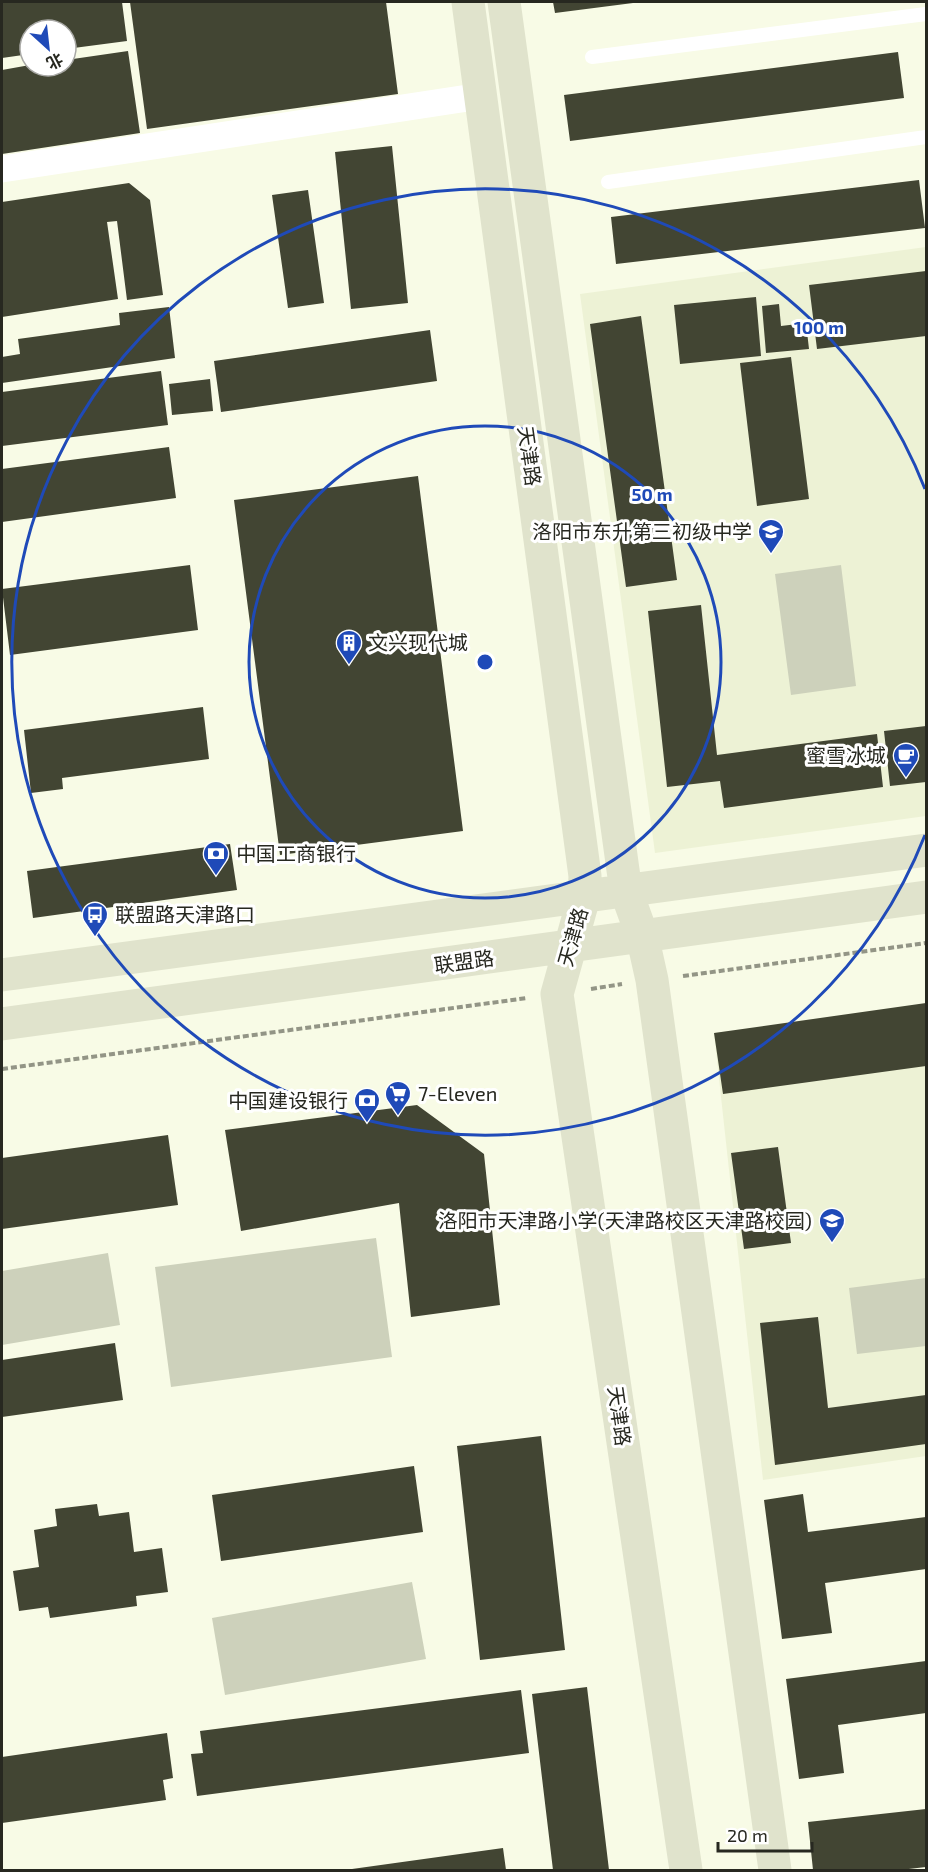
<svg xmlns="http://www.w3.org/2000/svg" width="928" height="1872" font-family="'Exo 2','Noto Sans SC',sans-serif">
	<rect width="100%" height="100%" fill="#f8fbe6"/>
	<path fill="#edf2d5" d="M926 247V816L655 853 580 294Z
		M926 1010V1456L763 1480 714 1033Z"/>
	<path fill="#cdd1bb" d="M841 565 856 686 791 695 775 574Z
		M376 1238 392 1357 171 1387 155 1267Z
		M108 1253 120 1325 2 1345V1271Z
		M926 1278V1346L857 1354 849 1288Z
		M412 1582 426 1659 225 1695 212 1618Z"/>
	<path fill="#424533" d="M2 2H122L127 41 66 49V30H30V54L2 58Z
		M130 2H386L398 94 147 129Z
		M553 2H633V3L555 13Z
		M128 51 140 133 2 154V70L30 65 66 66V60Z
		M898 52 904 98 570 141 564 95Z
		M392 146 408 303 351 309 335 152Z
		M919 180 925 228 616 264 611 217Z
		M129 183 150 200 163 295 127 300 117 221 107 222 118 299 2 317V202Z
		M308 190 324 303 288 308 272 195Z
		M926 271V336L817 349 809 285Z
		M756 297 761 356 680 364 674 305Z
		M779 304 781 326 806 323 809 349 766 353 762 306Z
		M169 307 175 358 2 383V357L20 354 18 339 120 325 119 313Z
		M641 316 677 580 626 587 590 324Z
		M430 330 437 381 221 412 214 361Z
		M791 357 809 499 757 506 740 363Z
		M161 371 168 425 2 446V392Z
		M210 379 213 411 172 415 169 384Z
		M169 447 176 498 2 522V469Z
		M418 476 463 831 280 855 234 500Z
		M190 565 198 630 10 655 2 589Z
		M701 605 717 755 877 734 883 787 724 808 720 781 667 787 648 611Z
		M203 707 209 759 62 778 63 789 31 793 24 730Z
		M926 726V782L890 786 884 731Z
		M230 844 237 890 33 918 27 871Z
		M926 1003V1066L723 1094 714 1033Z
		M417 1105 484 1154 500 1305 411 1317 399 1203 241 1231 225 1130Z
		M168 1135 178 1205 2 1229V1158Z
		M778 1147 791 1243 744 1249 731 1153Z
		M818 1317 828 1408 926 1395V1444L775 1465 760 1323Z
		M115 1343 123 1400 2 1417V1360Z
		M541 1436 565 1650 480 1660 457 1446Z
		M414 1466 423 1532 221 1561 212 1495Z
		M803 1494 808 1532 926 1517V1569L825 1583 832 1633 782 1639 764 1500Z
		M97 1504 99 1516 129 1512 134 1552 162 1548 168 1592 136 1596 137 1606 50 1618 48 1607 19 1611 13 1571 39 1567 34 1530 57 1526 55 1509Z
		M926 1661V1713L838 1725 844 1773 799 1779 786 1679Z
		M587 1687 609 1870H553L532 1694Z
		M521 1690 529 1753 197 1796 191 1754 203 1753 200 1731Z
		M167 1733 173 1778 163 1780 166 1800 2 1823V1757Z
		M926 1809V1867L900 1870H813L808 1822Z
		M503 1848 506 1870H352V1869Z"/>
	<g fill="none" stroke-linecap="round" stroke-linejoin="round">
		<path stroke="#939586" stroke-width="4" stroke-dasharray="6 3" stroke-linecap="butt" d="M683 976 926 943
			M591 989 622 984
			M2 1069 527 998"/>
		<path stroke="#fff" stroke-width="14" d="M592 57 926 14
			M608 182 926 137"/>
		<path stroke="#fff" stroke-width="27" d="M2 169 481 96"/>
		<path stroke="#e0e3cc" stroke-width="33" d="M468 2 585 876 584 897 557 994 686 1870
			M504 2 623 870 626 891 642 935 652 980 775 1870
			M2 975 926 850
			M2 1024 926 897"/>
	</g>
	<g fill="none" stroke="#1f4ab8" stroke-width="3">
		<circle cx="485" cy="662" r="236"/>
		<path d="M925 835A473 473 0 1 1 925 489"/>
	</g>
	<defs>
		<symbol id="school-pin" viewBox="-11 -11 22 30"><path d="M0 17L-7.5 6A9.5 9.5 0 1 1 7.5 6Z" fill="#1f4ab8" stroke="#fff"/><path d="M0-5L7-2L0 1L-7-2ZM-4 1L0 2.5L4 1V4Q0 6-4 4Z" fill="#fff"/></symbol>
		<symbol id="building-pin" viewBox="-11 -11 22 30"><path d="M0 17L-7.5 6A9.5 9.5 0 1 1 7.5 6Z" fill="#1f4ab8" stroke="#fff"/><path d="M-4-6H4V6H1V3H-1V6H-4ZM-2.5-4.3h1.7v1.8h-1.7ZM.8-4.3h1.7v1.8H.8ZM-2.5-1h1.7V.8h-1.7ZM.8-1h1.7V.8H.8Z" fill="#fff"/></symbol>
		<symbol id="cafe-pin" viewBox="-11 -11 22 30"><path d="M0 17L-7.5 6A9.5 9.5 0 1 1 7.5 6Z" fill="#1f4ab8" stroke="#fff"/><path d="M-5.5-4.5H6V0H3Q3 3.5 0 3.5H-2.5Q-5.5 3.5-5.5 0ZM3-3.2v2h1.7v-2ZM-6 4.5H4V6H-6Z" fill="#fff"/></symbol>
		<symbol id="bank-pin" viewBox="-11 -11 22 30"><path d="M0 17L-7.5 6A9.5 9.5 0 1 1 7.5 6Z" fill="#1f4ab8" stroke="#fff"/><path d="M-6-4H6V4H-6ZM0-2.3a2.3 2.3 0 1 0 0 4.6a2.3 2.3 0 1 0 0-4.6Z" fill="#fff"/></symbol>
		<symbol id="bus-pin" viewBox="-11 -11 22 30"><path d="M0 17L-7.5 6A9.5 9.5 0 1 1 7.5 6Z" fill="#1f4ab8" stroke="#fff"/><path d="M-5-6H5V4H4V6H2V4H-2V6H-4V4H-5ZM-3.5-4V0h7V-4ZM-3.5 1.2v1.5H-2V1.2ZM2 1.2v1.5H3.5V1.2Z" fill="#fff"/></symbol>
		<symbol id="supermarket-pin" viewBox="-11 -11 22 30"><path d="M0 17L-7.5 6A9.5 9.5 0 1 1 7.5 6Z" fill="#1f4ab8" stroke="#fff"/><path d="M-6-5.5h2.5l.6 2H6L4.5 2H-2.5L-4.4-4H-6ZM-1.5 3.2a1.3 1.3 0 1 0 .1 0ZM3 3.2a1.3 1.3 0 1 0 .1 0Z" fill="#fff"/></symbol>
	</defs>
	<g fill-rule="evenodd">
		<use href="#school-pin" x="756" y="517" width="30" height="40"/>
		<use href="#building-pin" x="334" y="628" width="30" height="40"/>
		<use href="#cafe-pin" x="891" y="741" width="30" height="40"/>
		<use href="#bank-pin" x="201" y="839" width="30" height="40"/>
		<use href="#bus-pin" x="80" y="900" width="30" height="40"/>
		<use href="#supermarket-pin" x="383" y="1079" width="30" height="40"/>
		<use href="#bank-pin" x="352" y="1086" width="30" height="40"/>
		<use href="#school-pin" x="817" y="1206" width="30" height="40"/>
	</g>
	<g text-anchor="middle" stroke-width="6" stroke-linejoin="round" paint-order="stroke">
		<g font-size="20" fill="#272820" stroke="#fff">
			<text transform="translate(529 456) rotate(82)" y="7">天津路</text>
			<text transform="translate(573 937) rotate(-74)" y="7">天津路</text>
			<text transform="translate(464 962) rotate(-8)" y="7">联盟路</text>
			<text transform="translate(619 1416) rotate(82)" y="7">天津路</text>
		</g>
		<g font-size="20" fill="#272820" stroke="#fff" text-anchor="end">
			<text x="752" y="539">洛阳市东升第三初级中学</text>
			<text x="368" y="650" text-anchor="start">文兴现代城</text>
			<text x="886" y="763">蜜雪冰城</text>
			<text x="236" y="861" text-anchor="start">中国工商银行</text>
			<text x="115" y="922" text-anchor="start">联盟路天津路口</text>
			<text x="418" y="1101" text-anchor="start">7-Eleven</text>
			<text x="348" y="1108">中国建设银行</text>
			<text x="812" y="1228">洛阳市天津路小学(天津路校区天津路校园)</text>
		</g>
	</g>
	<circle cx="485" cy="662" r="9" fill="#1f4ab8" stroke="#fff" stroke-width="3"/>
	<g font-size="18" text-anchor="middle" font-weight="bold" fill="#1f4ab8" stroke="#fff" stroke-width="6" stroke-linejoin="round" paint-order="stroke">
		<text x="819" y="334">100 m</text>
		<text x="652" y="501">50 m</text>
	</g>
	<rect width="928" height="1872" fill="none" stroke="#272820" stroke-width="6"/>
	<g transform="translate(48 48) rotate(153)"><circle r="28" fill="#ffffff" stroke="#a9a9a6" stroke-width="1.5"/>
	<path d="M0-4.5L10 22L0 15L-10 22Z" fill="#1f4ab8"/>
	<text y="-9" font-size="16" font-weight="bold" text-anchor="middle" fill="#272820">北</text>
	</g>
	<path d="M718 1842v9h94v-9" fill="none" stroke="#272820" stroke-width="3"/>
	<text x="727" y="1842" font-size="18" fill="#272820" stroke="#ffffff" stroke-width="4.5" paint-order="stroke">20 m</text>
</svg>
